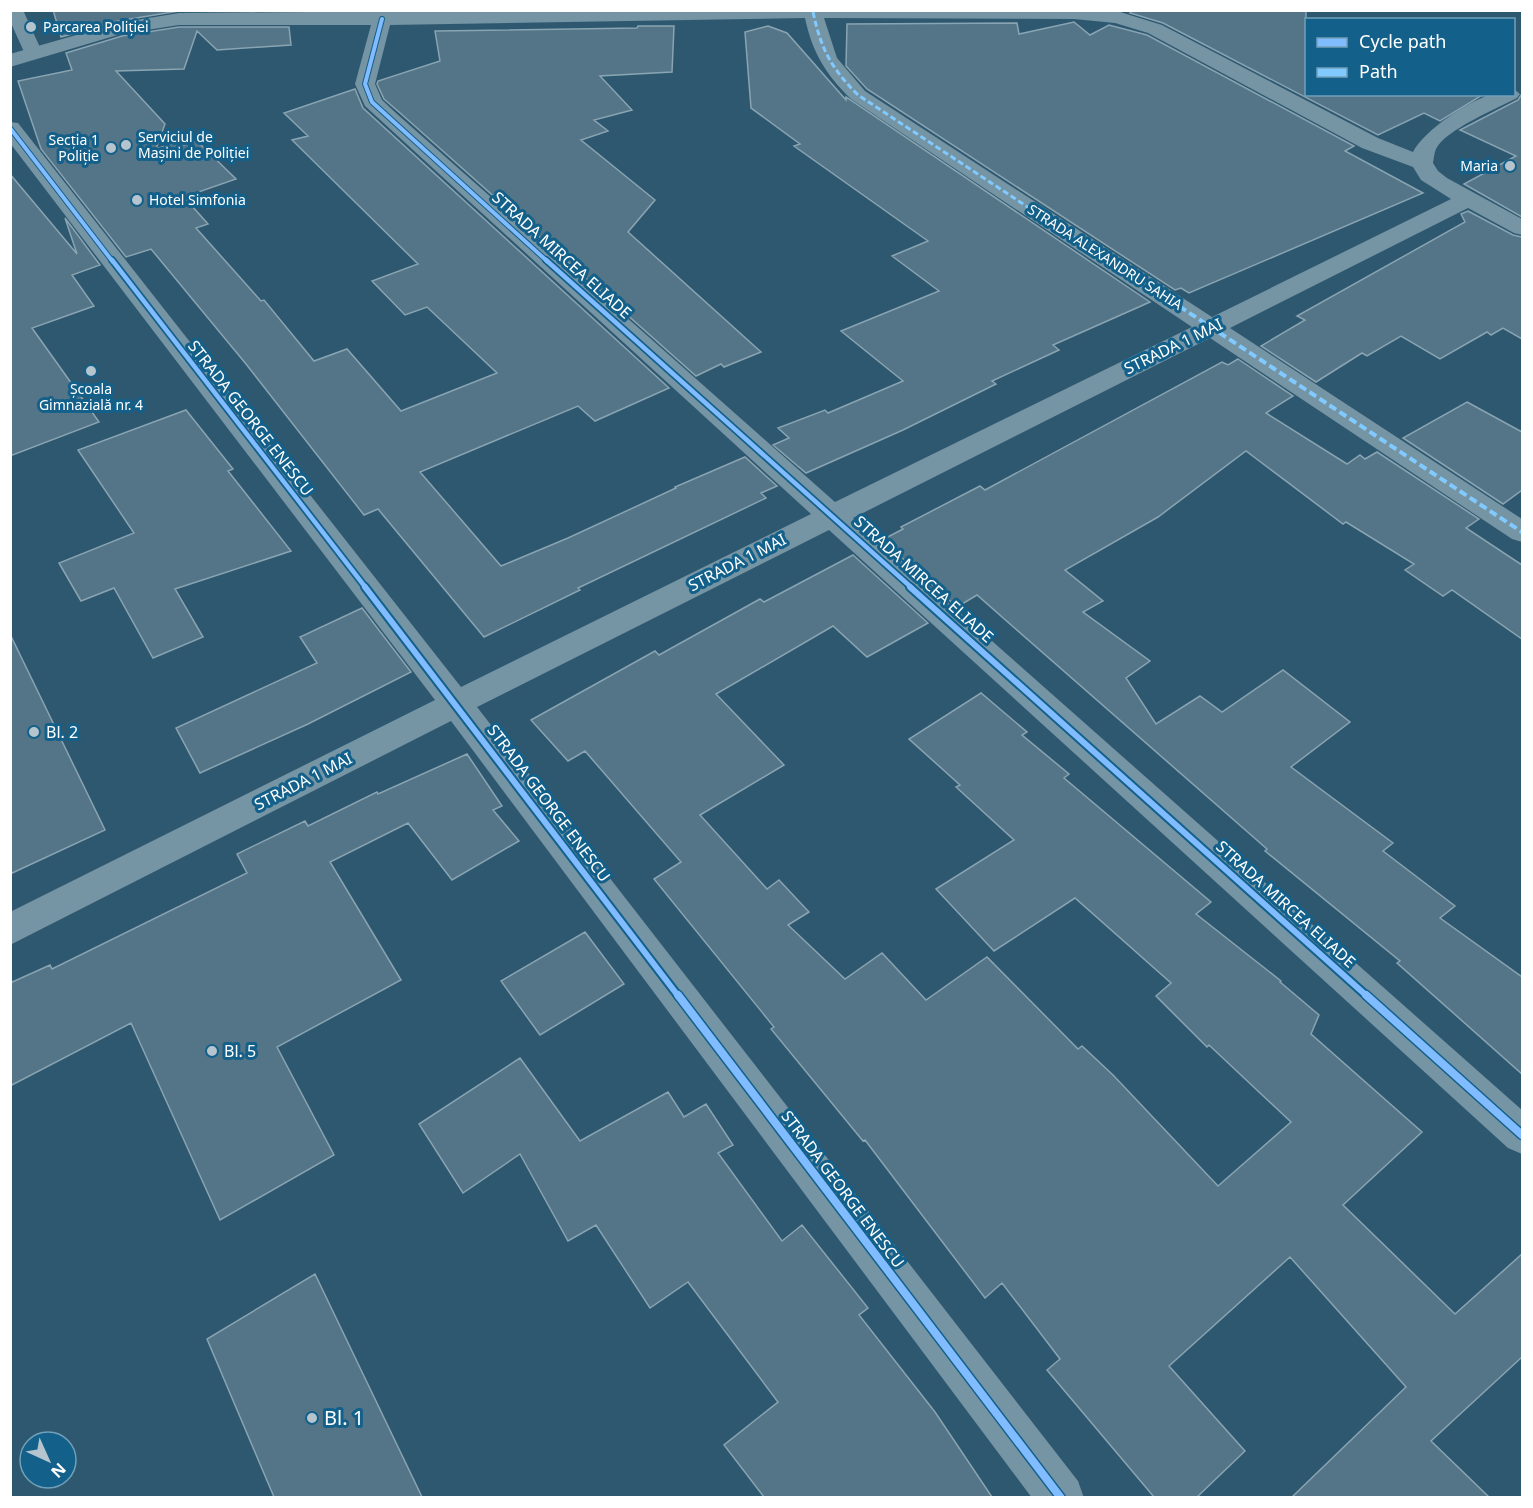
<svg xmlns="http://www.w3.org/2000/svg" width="1533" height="1508" font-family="'Noto Sans',sans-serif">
	<rect width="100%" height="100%" fill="#2e586f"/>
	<path fill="#547587" stroke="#89a4b2" stroke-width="1.5" d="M53 10H210L179 11 118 21 61 37Z
		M1134 10H1306V94H1484L1440 121 1424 113 1378 135 1163 23 1130 13Z
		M1074 22 1090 35 1109 25 1147 35 1354 146 1345 151 1423 193 1189 293 1181 288 1175 290 867 89 846 66 847 24 1017 23 1019 34Z
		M638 26H674L672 72 600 76 632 110 594 120 608 131 581 140 655 200 628 232 761 352 724 367 721 364 696 376 399 112 384 99 377 84 378 81 440 61 435 31 637 28Z
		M768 26 787 33 846 100V97L1150 302 1053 345 1059 350 992 381 996 384 903 430 806 473 773 445 789 438 778 428 825 410 828 413 903 381 841 331 939 291 892 256 928 241 794 146 800 144 751 108 745 32Z
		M179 27H289L291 45 217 50 197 31 184 69 116 71 165 124 156 149 180 141 184 145 197 141 236 179 184 197 208 224 196 228 261 301 264 300 314 361 347 349 401 411 497 373 427 307 405 315 372 281 418 264 292 140 308 136 284 113 355 89 363 108 669 388 595 421 578 406 420 472 501 566 568 538 676 488 675 487 745 457 777 486 761 493 766 498 578 588 580 590 484 637 378 509 364 515 246 364 151 249 126 257 41 149 18 81 72 70 66 53 122 36Z
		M1522 94V217L1464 184 1516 156 1460 130 1518 100Z
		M10 174 77 254 65 218 100 265 72 275 94 306 32 328 99 422 10 456Z
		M1468 211 1513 235 1522 237V339L1503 328 1491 335 1487 332 1440 359 1401 336 1367 356 1362 353 1316 382 1261 346 1305 320 1297 316 1465 222 1461 214Z
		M1238 359 1293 396 1266 413 1347 464 1360 455 1365 459 1377 452 1479 519 1466 528 1522 565V639L1452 590 1443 596 1405 570 1414 564 1346 522 1343 524 1246 451 1158 517 1065 570 1103 601 1083 612 1150 661 1126 678 1156 724 1200 696 1222 712 1283 670 1350 722 1291 767 1393 843 1383 851 1455 906 1440 918 1522 977V1074L1397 963 1400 961 1265 851 1267 849 977 595 957 607 882 540 903 529 901 527 980 486 985 490 1222 362 1228 365Z
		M1467 402 1522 432V490L1503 504 1403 438Z
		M186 410 233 469 228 471 291 551 175 589 203 637 153 658 114 588 81 601 59 563 134 533 78 450Z
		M853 555 928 623 867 657 833 626 716 694 784 765 700 815 767 889 779 880 809 912 788 925 845 979 882 953 926 1000 987 957 1078 1049 1082 1046 1113 1075 1218 1186 1291 1122 1209 1045 1207 1047 1156 996 1171 983 1075 898 994 951 936 889 1014 840 956 787 960 785 909 739 981 693 1027 732 1022 735 1069 774 1064 778 1211 902 1196 914 1281 981 1280 982 1319 1015 1311 1034 1422 1132 1343 1205 1455 1314 1522 1254V1357L1431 1441 1489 1497H1292L1406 1387 1290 1257 1169 1366 1245 1451 1197 1497H1154L1047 1370 1060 1359 1002 1283 985 1298 865 1140 863 1141 771 1029 774 1027 654 879 681 862 585 751 568 761 531 720 655 651 659 655 760 599 764 602Z
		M362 608 411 672 308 724 200 773 176 728 317 663 300 637Z
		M10 634 105 830 10 874Z
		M467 754 502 806 493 810 519 841 452 880 408 823 330 862 401 980 277 1047 334 1155 220 1220 131 1023 10 1086V983L50 965 52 969 247 873 237 854 305 821 308 826 377 792 378 794Z
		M585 932 624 984 540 1035 501 981Z
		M520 1058 580 1141 668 1092 684 1117 706 1104 733 1145 718 1153 782 1241 802 1225 868 1308 859 1315 935 1412 992 1497H764L724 1445 778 1402 688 1282 650 1308 596 1225 568 1241 520 1154 463 1193 419 1124Z
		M315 1274 422 1497H274L207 1339Z"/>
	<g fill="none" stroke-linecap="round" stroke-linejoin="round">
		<path fill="#7594a4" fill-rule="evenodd" d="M10 10H23L43 54 40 58H28L25 54 10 21Z"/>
		<path fill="#7594a4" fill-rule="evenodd" d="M547 10 1117 11 1162 25 1378 138 1413 152C1423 131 1472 98 1494 94 1500 94 1507 94 1514 94V89L1520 94 1517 98C1498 108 1445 130 1436 149 1434 153 1434 158 1433 163L1438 171 1447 178 1522 219V235L1514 233 1468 208 1230 328 1522 519V542L1512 539 1210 338 853 518 1522 1110V1154L1508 1148 829 530 477 707 1078 1481 1084 1498H1032L451 721 10 945V912L435 700 10 143V122L18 123 461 687 811 514 365 106 355 84 371 25H179L121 34 10 67V54L118 23 179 13ZM805 18C812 52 826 75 851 99L1192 327 835 502 397 114 382 100 375 84 390 25ZM824 18 1074 19 1115 23 1148 33 1362 148 1413 167 1421 180 1451 199 1212 317 865 91 837 58Z"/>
		<path stroke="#80caff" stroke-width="3" stroke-dasharray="6 3" stroke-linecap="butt" d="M813 12C821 49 831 68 858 95L1111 262"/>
		<path stroke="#80caff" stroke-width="4" stroke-dasharray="8 4" stroke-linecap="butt" d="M1109 260 1522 532"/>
		<defs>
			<path id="cycleway-far3" d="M382 19 365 84 372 102 548 262
				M10 128 113 262"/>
			<path id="cycleway-far2" d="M112 260 366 588
				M546 260 912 588"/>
			<path id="cycleway-far1" d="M365 587 679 997
				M910 587 1368 997"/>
			<path id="cycleway" d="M678 995 1061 1498
				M1366 995 1522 1135"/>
		</defs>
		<use href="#cycleway-far3" stroke="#13608a" stroke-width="6"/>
		<use href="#cycleway-far2" stroke="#13608a" stroke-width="8"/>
		<use href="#cycleway-far1" stroke="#13608a" stroke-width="10"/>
		<use href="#cycleway" stroke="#13608a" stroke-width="11"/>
		<use href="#cycleway-far3" stroke="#80bcff" stroke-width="4"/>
		<use href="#cycleway-far2" stroke="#80bcff" stroke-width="4.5"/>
		<use href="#cycleway-far1" stroke="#80bcff" stroke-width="6"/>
		<use href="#cycleway" stroke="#80bcff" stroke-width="8"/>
	</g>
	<g fill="#b6c5cd" stroke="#13608a" stroke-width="2">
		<circle cx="31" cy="27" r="6"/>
		<circle cx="126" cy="145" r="6"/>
		<circle cx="111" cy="148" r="6"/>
		<circle cx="1510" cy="166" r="6"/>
		<circle cx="137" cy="200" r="6"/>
		<circle cx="91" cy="371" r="6"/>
		<circle cx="34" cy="732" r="6"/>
		<circle cx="212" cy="1051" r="6"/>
		<circle cx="312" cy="1418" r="6"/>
	</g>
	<g text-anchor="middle" stroke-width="6" stroke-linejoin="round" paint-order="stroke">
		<g font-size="14" fill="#fff" stroke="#13608a" text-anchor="start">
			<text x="43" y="32">Parcarea Poliției</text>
			<text x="138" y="142">Serviciul de<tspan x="138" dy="16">Mașini de Poliției</tspan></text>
			<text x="99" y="145" text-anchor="end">Secția 1<tspan x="99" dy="16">Poliție</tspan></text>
			<text x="1498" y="171" text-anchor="end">Maria</text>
			<text x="149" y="205">Hotel Simfonia</text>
			<text x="91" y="394" text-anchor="middle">Școala<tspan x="91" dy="16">Gimnazială nr. 4</tspan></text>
		</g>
		<g font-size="14" fill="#fff" stroke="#13608a">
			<text transform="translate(1105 257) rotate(33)" y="5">STRADA ALEXANDRU SAHIA</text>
		</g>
		<g font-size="16" fill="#fff" stroke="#13608a">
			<text transform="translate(562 255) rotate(42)" y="6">STRADA MIRCEA ELIADE</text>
			<text transform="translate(1173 346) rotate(-26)" y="6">STRADA 1 MAI</text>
			<text transform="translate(251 418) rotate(52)" y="6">STRADA GEORGE ENESCU</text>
			<text transform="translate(737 562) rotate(-27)" y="6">STRADA 1 MAI</text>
			<text transform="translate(924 579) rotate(42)" y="6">STRADA MIRCEA ELIADE</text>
			<text transform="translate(303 781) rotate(-27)" y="6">STRADA 1 MAI</text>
			<text transform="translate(549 803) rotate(53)" y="6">STRADA GEORGE ENESCU</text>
			<text transform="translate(1286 904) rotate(42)" y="6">STRADA MIRCEA ELIADE</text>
			<text transform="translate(843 1189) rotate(53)" y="6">STRADA GEORGE ENESCU</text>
		</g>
		<g font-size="16" fill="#fff" stroke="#13608a" text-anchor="start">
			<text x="46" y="738">Bl. 2</text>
			<text x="224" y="1057">Bl. 5</text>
		</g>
		<g font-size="20" fill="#fff" stroke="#13608a" text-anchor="start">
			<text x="324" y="1425">Bl. 1</text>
		</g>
	</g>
	<rect width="1533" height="1508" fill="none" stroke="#ffffff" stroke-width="24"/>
	<rect x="1305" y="18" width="210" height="78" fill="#13608a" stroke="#71a0b9" stroke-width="1.5"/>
	<rect x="1317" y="38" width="30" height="9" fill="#80bcff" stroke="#71a0b9" stroke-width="1.5"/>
	<text x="1359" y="48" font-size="18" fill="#ffffff">Cycle path</text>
	<rect x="1317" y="68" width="30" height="9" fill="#80caff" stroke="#71a0b9" stroke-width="1.5"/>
	<text x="1359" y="78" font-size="18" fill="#ffffff">Path</text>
	<g transform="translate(48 1460) rotate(135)"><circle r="28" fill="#13608a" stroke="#71a0b9" stroke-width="1.5"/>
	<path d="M0-4.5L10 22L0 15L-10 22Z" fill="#b6c5cd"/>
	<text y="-9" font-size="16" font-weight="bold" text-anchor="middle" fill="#ffffff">N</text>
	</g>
</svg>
